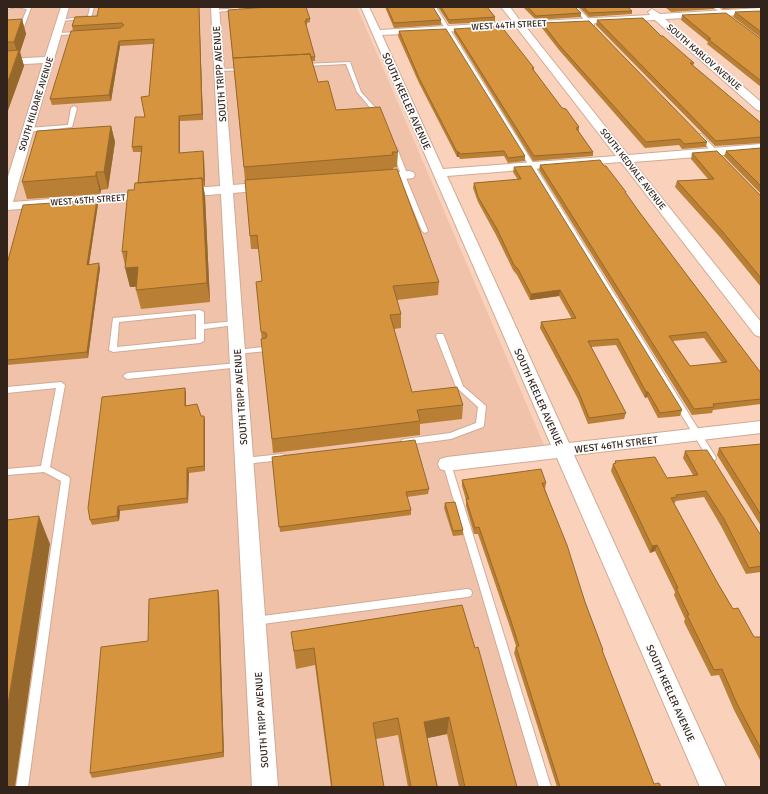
<svg xmlns="http://www.w3.org/2000/svg" width="768" height="794" font-family="Signika,sans-serif">
	<rect width="100%" height="100%" fill="#fad2bc"/>
	<path fill="#f0c2aa" d="M7 7H357L547 452 448 464 545 787H7Z"/>
	<g fill="none" stroke-linecap="round" stroke-linejoin="round">
		<defs>
			<path id="service" d="M7 7H30L31 8 22 32 7 33V31L18 30 27 9 16 7 7 9Z
				M90 7H94L91 18 61 21 59 20 88 16Z
				M432 7H436L715 456 716 458 715 460H709Z
				M573 7H577L594 24V26H590Z
				M713 7H718L729 16 726 17Z
				M239 8 238 10 215 12 213 11 215 10Z
				M82 32V34H80L57 35 55 34 57 33Z
				M350 62 361 92 382 115V117H378L357 92 346 64 304 66 302 65 304 64Z
				M246 68V69L244 70 219 71 217 70 219 69Z
				M74 106 77 108 72 127 28 132 25 130 28 128 68 125 71 108Z
				M697 134H701L721 155V157H717L697 136Z
				M392 147 397 148 408 176 406 178 428 231 427 232 425 233 422 231 399 176 401 174 391 148Z
				M200 310 204 312V324L235 321 239 323 235 325 204 329V341L200 343 113 352 109 350 113 318ZM196 314V339L117 347 119 322Z
				M437 334H443L444 336 463 386 486 406 484 425 483 427 451 439 405 445 402 444 401 442 402 440 405 439 450 433 476 423 478 407 456 387 436 336Z
				M263 347H266L267 349 266 351 237 354 233 352 237 350Z
				M238 363H241L242 365 241 367 127 379 123 376 127 373Z
				M61 382 65 385 50 467 69 477 70 479 28 787H16L61 481 44 472 7 475V469L41 466 56 388 7 393V387Z
				M282 454 285 455 286 457 285 459 282 460 244 464 241 463 240 461 241 459 244 458Z
				M447 461 450 462 451 464 551 787H539L443 464 444 462Z
				M467 589 471 590 472 593 471 596 467 597 255 625 251 624 250 621 251 618 255 617Z"/>
			<path id="minor" d="M61 7H69L13 202 150 191 154 192 156 195 154 198 7 210V180L43 63 7 65V59L45 57Z
				M211 7H219L233 185 267 182 271 183 273 186 271 189 267 190 233 193 278 787H252L221 194 182 197 178 196 176 193 178 190 182 189 220 186Z
				M361 7H369L380 30 513 22 501 7H510L521 22 650 15 648 12 652 9 660 14 761 8V14L665 19 761 102V111L757 110 655 20 526 27 628 155 761 144V152L633 162 761 322V337L755 335 621 162 447 176 569 443 761 421V433L574 455 726 787H700L557 458 447 471 440 469 438 464 440 459 447 457 551 445ZM517 28 616 156 443 169 382 35Z
				M409 171 413 172 415 175 413 178 377 182 373 181 371 178 373 175 377 174Z"/>
		</defs>
		<use href="#service" stroke="#d0aa95" stroke-width="2"/>
		<use href="#minor" stroke="#d0aa95" stroke-width="2"/>
		<use href="#service" fill="#fff" fill-rule="evenodd"/>
		<use href="#minor" fill="#fff" fill-rule="evenodd"/>
	</g>
	<path fill="#b87f35" fill-rule="evenodd" d="M199 7 203 120 180 121V153L204 157 205 186H203L205 196 210 302 141 309 136 290 137 287H130L122 252 134 190 138 183 141 152H133L132 147 145 117 149 96 153 44 120 46 111 101 52 105 50 99 73 31 72 26 97 16Z
		M385 7H433L441 20V25L394 28Z
		M438 7H487L495 17V22L449 24Z
		M523 7H575L581 13V17L536 20Z
		M579 7H628L632 11V14L589 17Z
		M665 7H714V9L671 12Z
		M720 7H760L723 9Z
		M228 10 310 19V22L307 23V25H306L315 57V61H312L318 82 336 110 398 152 397 167 393 168V169L439 282 438 295 397 300 401 314V328L394 329 412 392 463 405 462 419 420 424V435L273 453 261 332 262 281 259 249H251L245 180Z
		M761 11V38L733 17 735 12Z
		M682 15 761 39V87L707 44 708 42 681 20Z
		M22 19 26 34 20 52 24 66 7 113V20Z
		M597 20 661 36 694 63 693 66 761 123V143L715 146 596 25Z
		M542 23 707 142 706 147 682 149 679 145 645 148 559 50 542 28Z
		M454 29 534 68V71L562 108 579 127V132L593 152V156L533 161 454 33Z
		M399 31 525 156V161L508 163 504 156 460 159 459 157H457L419 83 398 36Z
		M111 126 115 142 108 189 101 190 100 194 27 199 22 182Z
		M761 148V194L724 156 726 151Z
		M692 153 761 195V287L720 237 675 187 677 181 708 179 691 159Z
		M540 165 626 192V194L640 213 761 373V404L713 410 712 413 692 415 539 170ZM704 338 722 363 690 366 673 341Z
		M514 167 682 410 680 416 658 418 647 397 645 398 616 345 591 347 626 413 624 419 588 424 578 399 540 328 541 322 572 319 559 296 530 300 517 275 513 270 496 235 478 202 473 188 474 183 518 180 513 172Z
		M97 200 98 204 89 265 100 268 88 358 7 365V264Z
		M186 393V405L201 416H204L205 421V471L189 473 188 503 120 511 119 521 92 525 90 520Z
		M761 444V526L717 455 719 448Z
		M685 451 760 534 761 535V572L746 574 721 526 704 497 676 501 674 504 717 582 733 609 754 637H761V762L734 710 719 675 711 676 684 622 685 619 674 595 675 592 655 551 650 553 611 471 613 464H615V461L667 478 693 475 683 458Z
		M272 457 429 489 428 494 407 497 411 510V515L280 532Z
		M462 480 546 483 545 489 585 602 603 650 602 652 654 784 661 787H557L514 653 516 646 510 627 478 534H474L466 506V500L462 486Z
		M445 503 463 530V535L453 536 444 508Z
		M218 590 219 595 224 757 92 778 90 773Z
		M462 605 517 787H459L447 734 427 738 438 787H408L398 735 376 739 384 787H331L315 665 296 669 291 632Z"/>
	<path fill="#96682b" d="M199 7 203 120 202 114Z
		M22 19 26 34 20 52 24 66 7 113V84L18 55 14 42Z
		M119 41 120 46 111 101 109 95Z
		M179 116 180 121V158L179 153Z
		M111 126 115 142 108 189 104 172Z
		M203 151 204 157 205 186 204 180Z
		M457 152H459V157H457Z
		M96 172 101 190 100 194 96 176Z
		M202 178 205 196 210 302 207 283Z
		M97 200 98 204 88 270 87 265Z
		M99 263 100 268 88 358 87 352Z
		M138 267 142 286 130 287 125 268Z
		M560 290 559 296 530 300 531 294Z
		M185 388 186 393V411L185 406Z
		M646 392H648L647 397 645 398Z
		M204 416 205 421V471L204 466Z
		M187 468 189 473 188 503 187 498Z
		M118 506 120 511 119 521 117 516Z
		M39 516 50 544 15 787H7V710Z
		M657 545 655 551 650 553 652 546Z
		M218 590 219 595 224 757 223 752Z
		M449 717 447 734 423 739 424 722Z"/>
	<path fill="#d6943e" stroke="#96682b" fill-rule="evenodd" d="M99 7H199L202 114 179 116V153L203 151 204 180H202V178L138 183 142 146 132 147 135 117H145L141 97 149 96 154 39 119 41 109 95 50 99 71 31 120 28 124 25 122 23 72 26 75 17 97 16Z
		M268 7H306L310 19H306L307 21H305L315 57H311L310 54 233 58 228 10Z
		M387 7H433L441 20 394 23Z
		M441 7H487L495 17 449 20Z
		M528 7H575L581 13 536 16Z
		M584 7H628L632 11 589 13Z
		M761 11V32L735 12Z
		M726 13 761 39V81L708 39H711L682 15Z
		M643 18 661 36H663L694 63H690L761 123V137L716 141 597 20Z
		M22 19 14 42H7V20Z
		M589 21 707 142 684 144 680 139 646 142 559 45 542 23Z
		M501 26 534 68H532L562 108 566 109 579 127 576 128 593 152 534 156 454 29Z
		M446 29 525 156 508 158 504 151 460 154 459 152H457L419 78 399 31Z
		M19 50 7 84V51Z
		M310 54 318 82 328 81 336 110 380 107 398 152H392L393 155 244 167 233 58Z
		M111 126 104 172H96V176L22 182 37 131Z
		M761 148V186L726 151Z
		M717 151 760 195H761V278L722 231 677 181 714 179 692 153Z
		M600 160 604 166H606L626 192H625L640 213 761 373V399L713 404 714 407 694 409 540 165ZM706 332 727 362 690 366 669 336Z
		M531 166 682 410 660 413 648 392H646L618 339 588 341 626 413 589 418 579 393 541 322 576 318 560 290 531 294 518 269 514 265 497 229 478 197 474 183 521 179 514 167Z
		M397 169 439 282 393 286 401 314 390 315 412 392 457 387 463 405 417 410 420 421 272 439 261 339 266 338 267 334 264 332H261L256 282 262 281 257 235 250 236 245 180Z
		M202 178 207 283 136 290 138 267 125 268 127 251 122 252 128 190H134L135 183Z
		M97 200 87 265 99 263 87 352 7 360V264L23 205Z
		M185 388V406L197 404 201 416H204V466L187 468V498L118 506 117 516 90 520 88 508 102 397Z
		M415 440 429 489 406 492 411 510 279 527 272 457Z
		M761 444V515L719 448Z
		M707 450 760 534 761 535V566L749 568 724 519 706 491 676 495 677 497 671 498 717 582 733 609 738 608 754 637H761V749L737 704 722 669 714 670 687 615H689L676 588H678L657 545 652 546 613 464 616 463 615 461 655 457 667 478 698 475 685 451Z
		M541 469 546 483H542L567 545 585 602 603 650H602L654 784 659 783 661 787H560L516 647 519 646 511 621 479 527 475 528 466 499H469L462 480Z
		M455 502 463 530 453 531 445 503Z
		M39 516 7 710V520Z
		M218 590 223 752 90 773 101 647 148 641 149 599Z
		M462 605 475 648 478 647 517 787H465L449 717 424 722 437 787H411L398 718 373 723 384 787H332L314 648 294 651 291 632Z"/>
	<g text-anchor="middle" stroke-width="3.5" stroke-linejoin="round" paint-order="stroke">
		<g font-size="9" fill="#32231b" stroke="#fcfcfc">
			<text transform="translate(509 25) rotate(-3)" y="3">WEST 44TH STREET</text>
			<text transform="translate(704 57) rotate(41)" y="3">SOUTH KARLOV AVENUE</text>
			<text transform="translate(36 104) rotate(-73)" y="3">SOUTH KILDARE AVENUE</text>
			<text transform="translate(633 169) rotate(52)" y="3">SOUTH KEDVALE AVENUE</text>
			<text transform="translate(88 200) rotate(-4)" y="3">WEST 45TH STREET</text>
		</g>
		<g font-size="10" fill="#32231b" stroke="#fcfcfc">
			<text transform="translate(219 74) rotate(-94)" y="4">SOUTH TRIPP AVENUE</text>
			<text transform="translate(407 101) rotate(66)" y="4">SOUTH KEELER AVENUE</text>
			<text transform="translate(240 397) rotate(-94)" y="4">SOUTH TRIPP AVENUE</text>
			<text transform="translate(539 397) rotate(66)" y="4">SOUTH KEELER AVENUE</text>
			<text transform="translate(616 444) rotate(-7)" y="4">WEST 46TH STREET</text>
			<text transform="translate(671 693) rotate(66)" y="4">SOUTH KEELER AVENUE</text>
			<text transform="translate(261 720) rotate(-94)" y="4">SOUTH TRIPP AVENUE</text>
		</g>
	</g>
	<rect width="768" height="794" fill="none" stroke="#32231b" stroke-width="16"/>
</svg>
